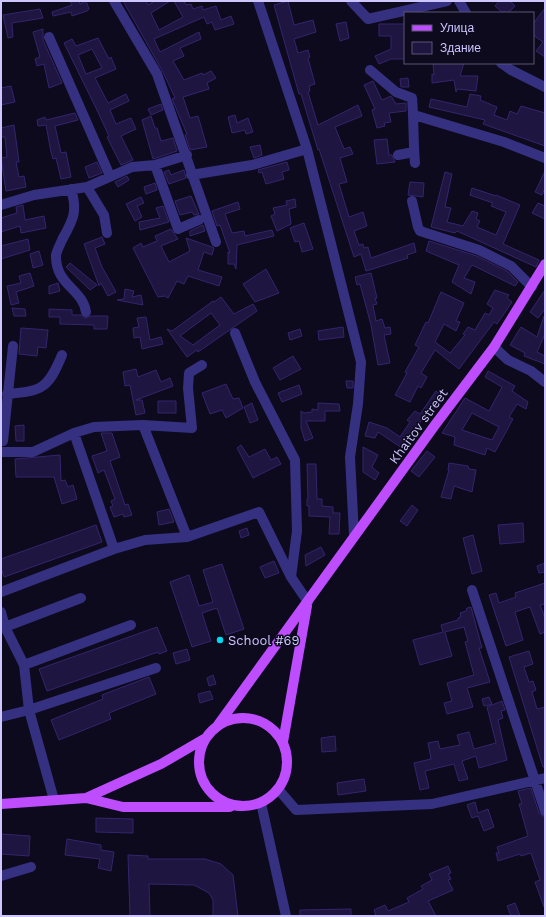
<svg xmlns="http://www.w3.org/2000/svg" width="546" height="917" font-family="'Work Sans',sans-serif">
	<rect width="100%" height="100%" fill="#0d0a1d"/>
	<path fill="#1e1540" stroke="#34256d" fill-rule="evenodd" d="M70 1H79L80 4 86 1 89 9 87 11 72 16 71 12 53 16 52 12 72 5Z
		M123 1H146L148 5 155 1H170L151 13 159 30 183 17 174 1H184L186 5 191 4 193 9 202 6 203 10 216 6 221 20 231 16 234 24 215 30 212 22 207 24 204 17 154 39 160 52 199 32 201 39 180 48 184 56 173 61 184 80 202 73 203 75 211 71 216 78 207 83 209 89 183 97 190 118 198 116 207 147 190 150 185 135 187 134 172 99 175 98 163 72Z
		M288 1 294 25 313 20 316 32 294 39 298 53 308 50 310 57 308 58 315 84 309 86 310 91 308 92 318 125 358 105 362 116 335 127 344 149 350 147 353 154 340 158 347 182 339 184 349 217 363 212 367 226 354 231 359 245 363 244 364 248 368 247 371 258 414 243 416 252 407 255 408 258 366 271 361 254 354 257 319 149 318 150 301 94H299L274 5Z
		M499 1H510L515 6 508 13H503L495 6Z
		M545 8V57L536 51 543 42 533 35V24Z
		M40 9 43 18 12 23 13 37 8 38 3 15Z
		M346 22 349 38 340 41 336 24Z
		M379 24H405V59H391L379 64 375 56 391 49V36H379Z
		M43 29V40L62 83 49 88 44 64 37 66 35 59 40 57 33 32Z
		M98 38 109 59 111 57 116 69 95 78 108 103 126 94 129 101 110 110 116 124 131 118 136 129 121 136 133 160 121 165 107 137 109 136 96 108 64 43 72 39 76 46ZM92 49 102 68 86 74 78 55Z
		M433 63H464L460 76H478L476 91 457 89 456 92 454 80 432 83V74L434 75Z
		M408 78 409 87H401L400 79Z
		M373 81 382 100 391 96 396 104 406 103V111L389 113 391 122 384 123 385 126 377 128 372 110 375 109 364 85Z
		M11 86 15 102 1 105V88Z
		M470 94 481 96 480 100 497 107 494 115 507 120 510 111 517 114 521 106 545 113V146L483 124 485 120 429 107 431 99 467 107Z
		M161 104 163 110 151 115 148 109Z
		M75 113 78 120 55 126 61 153 66 152 71 177 61 179 56 158 53 159 51 152 46 125 38 126 37 120 45 117 46 120Z
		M235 115 237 123 248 118 253 132 246 134 245 130 232 133 228 117Z
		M151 116 155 128H157L161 141 173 138 177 151 153 159 142 120Z
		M14 125 19 162H16L19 177 24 176 26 187 6 191 1 158 7 157 5 137H1V128Z
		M387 139 389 155H392L395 162 377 164 374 140Z
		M260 145 262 155 254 158 250 147Z
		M97 162 102 173 89 178 85 167Z
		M287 162 289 170 282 172 284 179 266 184 262 172 259 173 258 170Z
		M169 170 171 175 184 170 186 178 169 184 164 172Z
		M545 171V188L542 195 535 192Z
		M445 172 452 174 445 207 451 208 447 222 463 226 472 211 478 213 476 219 480 221 477 227 496 235 506 212 491 206 493 203 470 195 472 188 496 196V195L520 205 503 244 539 260 536 267 457 231 455 233 431 227Z
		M127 176 129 180 118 187 115 182Z
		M410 182 424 183 423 197 408 195Z
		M155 183 157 190 146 194 144 187Z
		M191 196 199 214 194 215 192 212 180 215 175 201Z
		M141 197 144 203 137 206 142 217 135 221 126 204Z
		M295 199 296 207 289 209 291 224 277 231 271 216 275 214 273 208 287 205 286 201Z
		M238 202 240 209 225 214 232 233 244 231 245 236 272 230 274 236 237 245 236 269 234 264H228V252L230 253 220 225 217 226 212 211Z
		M538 203 545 206V219L532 213Z
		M23 205 25 220 44 216 46 228 21 233 20 226 1 232V218L17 213 16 207Z
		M163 206 169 222 140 230 139 222 160 218 156 208Z
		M304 223 313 249 302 252 299 241 295 242 290 228Z
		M203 225 205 231 190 236V231Z
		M171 229 178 239 161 246 169 262 190 251 186 238 212 247 214 248 212 255 204 252 198 270 222 277 219 286 188 276 184 284 177 281 168 298 165 296 158 297 133 248 141 243 143 247 157 241 155 236Z
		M102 237 105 244 95 248 102 267 116 292 108 296 101 283 99 286 84 244Z
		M28 239 30 250 1 259V246Z
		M429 241 477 256 507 271 518 282 515 286 472 265 464 278 475 282 471 294 452 282 459 265 426 251Z
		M39 251 43 265 33 268 30 254Z
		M70 263 97 285 90 290 66 267Z
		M266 269 279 293 255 302 243 284Z
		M30 273 34 286 16 292 19 303 11 305 7 286 21 283 19 276Z
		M371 273 377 298H375L377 304 373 305 376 321 382 319 385 328 390 327 391 334 384 335 390 363 378 365 371 325 360 284 357 285 355 277Z
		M58 283 60 291 49 294V286Z
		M125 289 134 291 132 297 141 295 143 305 117 300 124 299Z
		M495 290 509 295 507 298 512 302 497 324 494 322 459 369 435 350 421 373 427 377 421 388 418 386 410 402 395 395 407 373 405 372 419 347 415 345 426 322 428 323 441 292 464 303 456 321 460 322 456 331 444 324 435 342 450 353 465 335 463 334 468 327 475 330 485 313 489 315 493 308 487 304Z
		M545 290V309L538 318 530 312Z
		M221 297 234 314 253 304 257 311 198 352 197 350 187 357 167 329 172 331 213 301 214 302ZM211 313 220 325 193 345 180 336Z
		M12 308 25 309 26 316H14Z
		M49 309 72 310V315H81L85 318 91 316H108L107 329H94V325L60 324V317H49Z
		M544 316 545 334 537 352 545 356V364L524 356 525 353 510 345 521 327 537 337Z
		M146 317 150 340 161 337 163 344 142 349 140 337 134 338 133 328 139 327 137 318Z
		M343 327 344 337 319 340 318 331Z
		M21 328 48 330 46 348 38 347 37 356 19 354Z
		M300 329 302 336 290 340 288 333Z
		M293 356 301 369 280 380 273 368Z
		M136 369 138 377 156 370 161 382 170 378 173 386 136 400H142L145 413 136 415 130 385 125 386 123 372Z
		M488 371 515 386 512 391 528 402 526 409 517 404 509 417 513 419 495 452 487 448 485 455 454 445 455 437 442 433 465 398 489 411 502 387 485 377ZM472 413 499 427 492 440 462 430Z
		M346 381H353V388H347Z
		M226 384 233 399 239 398 243 408 226 418 222 410 210 414 202 393Z
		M299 385 302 394 282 402 278 393Z
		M436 391 443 397 427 419 424 417 402 448 378 432 375 438 365 436 369 422 387 428 400 437 410 422 407 420 415 411 420 414Z
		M158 401H176V413H158Z
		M252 403 258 420 250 423 244 407Z
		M318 403 339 404 340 411H325V421H306L313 438 305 441 301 428V411L304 413 312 412V409L318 410Z
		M24 425V441H16L15 426Z
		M101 433H112L120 457 110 461 125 505 128 504 132 515 124 517 123 514 114 517 110 507 113 506 111 501 115 499 104 470 98 473 92 456 107 451Z
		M241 445 249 457 265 449 271 460 277 457 281 464 253 478 237 448Z
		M363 447 378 455 372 467 379 473 375 480 363 472Z
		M427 451 435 457 419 477 411 471Z
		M60 455 61 481 65 480 68 487 73 485 77 499 62 504 54 477H16L15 459Z
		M449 463 468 466 469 469 476 470 472 492 454 486 451 499 441 497 449 470H448Z
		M307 464H316L317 499H322V506L333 507V513H340L339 534H329L330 517 309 516V506H307V499H308Z
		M412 505 418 510 407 526 400 521Z
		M169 509 174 522 159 525 157 512Z
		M523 523 524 542 500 544 498 525Z
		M96 525 102 542 4 577 1 568V559Z
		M247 528 249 535 241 538 239 531Z
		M473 535 482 571 472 574 463 538Z
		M321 547 325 555 306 566 305 555Z
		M274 561 279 573 265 578 260 567Z
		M545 563V572L539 573 537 566Z
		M222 564 244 629 226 635 217 608 202 613 211 641 192 647 170 582 189 575 199 606 213 602 203 570Z
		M545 583V604L540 605 545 618V632L540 634 530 607 515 612 523 640 506 646 489 595 496 593 499 603 516 597 515 593Z
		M471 607 482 648H479L490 682 467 688 473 707 447 714 444 703 452 701 447 683 474 675 465 642 468 641 464 627 445 632 452 656 420 665 413 640 443 632 441 625 458 620V618L461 617 460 613 466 611 467 608Z
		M157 627 167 651 159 654 158 652 47 691 39 669Z
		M187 649 190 660 176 664 173 653Z
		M529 651 533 664 524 667 529 682 533 681 536 690 532 692 537 709 545 707V767H543L509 657Z
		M213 675 216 684 209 686 207 678Z
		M149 677 156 694 109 713 111 719 59 740 51 720 103 699 102 695Z
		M210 691 213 699 200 703 198 694Z
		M489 697 492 704 484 706 482 699Z
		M502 701 505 710 501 711 503 718 498 720 507 760 479 768 476 756 462 761 468 779 459 781 454 764 425 771 429 788 420 790 414 763 431 759 428 743 438 741 440 749 460 745 457 735 469 732 474 749 496 743 487 707Z
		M335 736 336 751 322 752 321 738Z
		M364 779 366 791 338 795 337 783Z
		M531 788 539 813 545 818 544 907 535 882 540 880 531 853 521 856 520 854 498 861 496 853H499L497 847 528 836 519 804H522L518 791Z
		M475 802 478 813 488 809 494 827 484 831 478 816 472 818 467 805Z
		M96 818 133 819V833L96 832Z
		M1 834 30 836 29 856 1 854Z
		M67 839 101 845V850L114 852 111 871 98 868 100 859 65 855Z
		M128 855 148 856V859H205L221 864 233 875 238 916H213V900L209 893 194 885 149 884 150 916H130Z
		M448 866 451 873 448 874 451 879 448 880 453 890 428 901 436 916H376L374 910 385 905 388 911 409 902 407 898 423 889 421 886 432 880 429 874Z
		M515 903 520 916H511L507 906Z
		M351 909V916H300V910Z"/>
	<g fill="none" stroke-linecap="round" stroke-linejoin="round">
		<path stroke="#353180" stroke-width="10" d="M114 1 157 74 216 242
			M258 1 307 149 361 362 358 404 350 457 354 535
			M351 1 368 19 447 1
			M459 1 466 13
			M49 37 110 176
			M501 63 511 70 545 87
			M370 70 396 92 412 98C414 120 413 141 415 163
			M414 115 504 142 545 158
			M398 155 414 152
			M155 165 178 229 199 220
			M191 175 252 165 307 149
			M87 187 104 215 107 233
			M71 189C78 212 73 220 62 240 60 245 57 250 56 255 55 285 83 289 86 312
			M412 201 418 227 420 231 479 250 511 266 532 287
			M1 205 34 195 87 187 132 167 155 165 187 155
			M235 333 255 382 295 460 297 531 291 577
			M494 347 508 360 531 371 545 382
			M7 394C42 391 48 389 62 355
			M143 425 192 428 188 388 189 373 202 365
			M74 433 114 549 145 540 187 537 259 512 291 577 308 602
			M3 441 13 346
			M1 452H33L74 433 94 427 143 425 187 537
			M472 590 545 811
			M1 592 114 549
			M1 612 5 627
			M24 665 5 627 81 598
			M1 717 29 710 24 665 131 625
			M278 789 296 810 432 804 545 778
			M54 800 29 710 156 668
			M261 803 286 916
			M1 876 31 867"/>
		<path stroke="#bd4dff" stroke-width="10" d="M199 762a44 44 0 1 1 88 0a44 44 0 1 1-88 0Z
			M218 725 435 425 494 347 545 264
			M283 742 307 606
			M86 798 161 764 204 739
			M1 804 86 798 123 807H230"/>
	</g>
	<circle fill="#00d8f1" stroke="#0d0a1d" stroke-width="1.5" cx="220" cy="640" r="4"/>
	<g text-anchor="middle" stroke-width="3" stroke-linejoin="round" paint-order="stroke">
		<g font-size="13" fill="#cdc6ff" stroke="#0d0a1d">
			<text transform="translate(418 426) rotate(-54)" y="5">Khaitov street</text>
		</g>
		<g font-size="13" fill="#cdc6ff" stroke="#0d0a1d" text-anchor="start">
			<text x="228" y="645">School #69</text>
		</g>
	</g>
	<rect width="546" height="917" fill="none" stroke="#cdc6ff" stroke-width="4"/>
	<rect x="404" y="12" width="130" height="52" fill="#0d0a1d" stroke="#5a5577"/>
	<rect x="412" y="25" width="20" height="6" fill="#bd4dff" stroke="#5a5577"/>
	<text x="440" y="32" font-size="12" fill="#cdc6ff">Улица</text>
	<rect x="412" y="42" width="20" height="12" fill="#1e1540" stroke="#5a5577"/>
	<text x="440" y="52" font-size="12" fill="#cdc6ff">Здание</text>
</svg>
